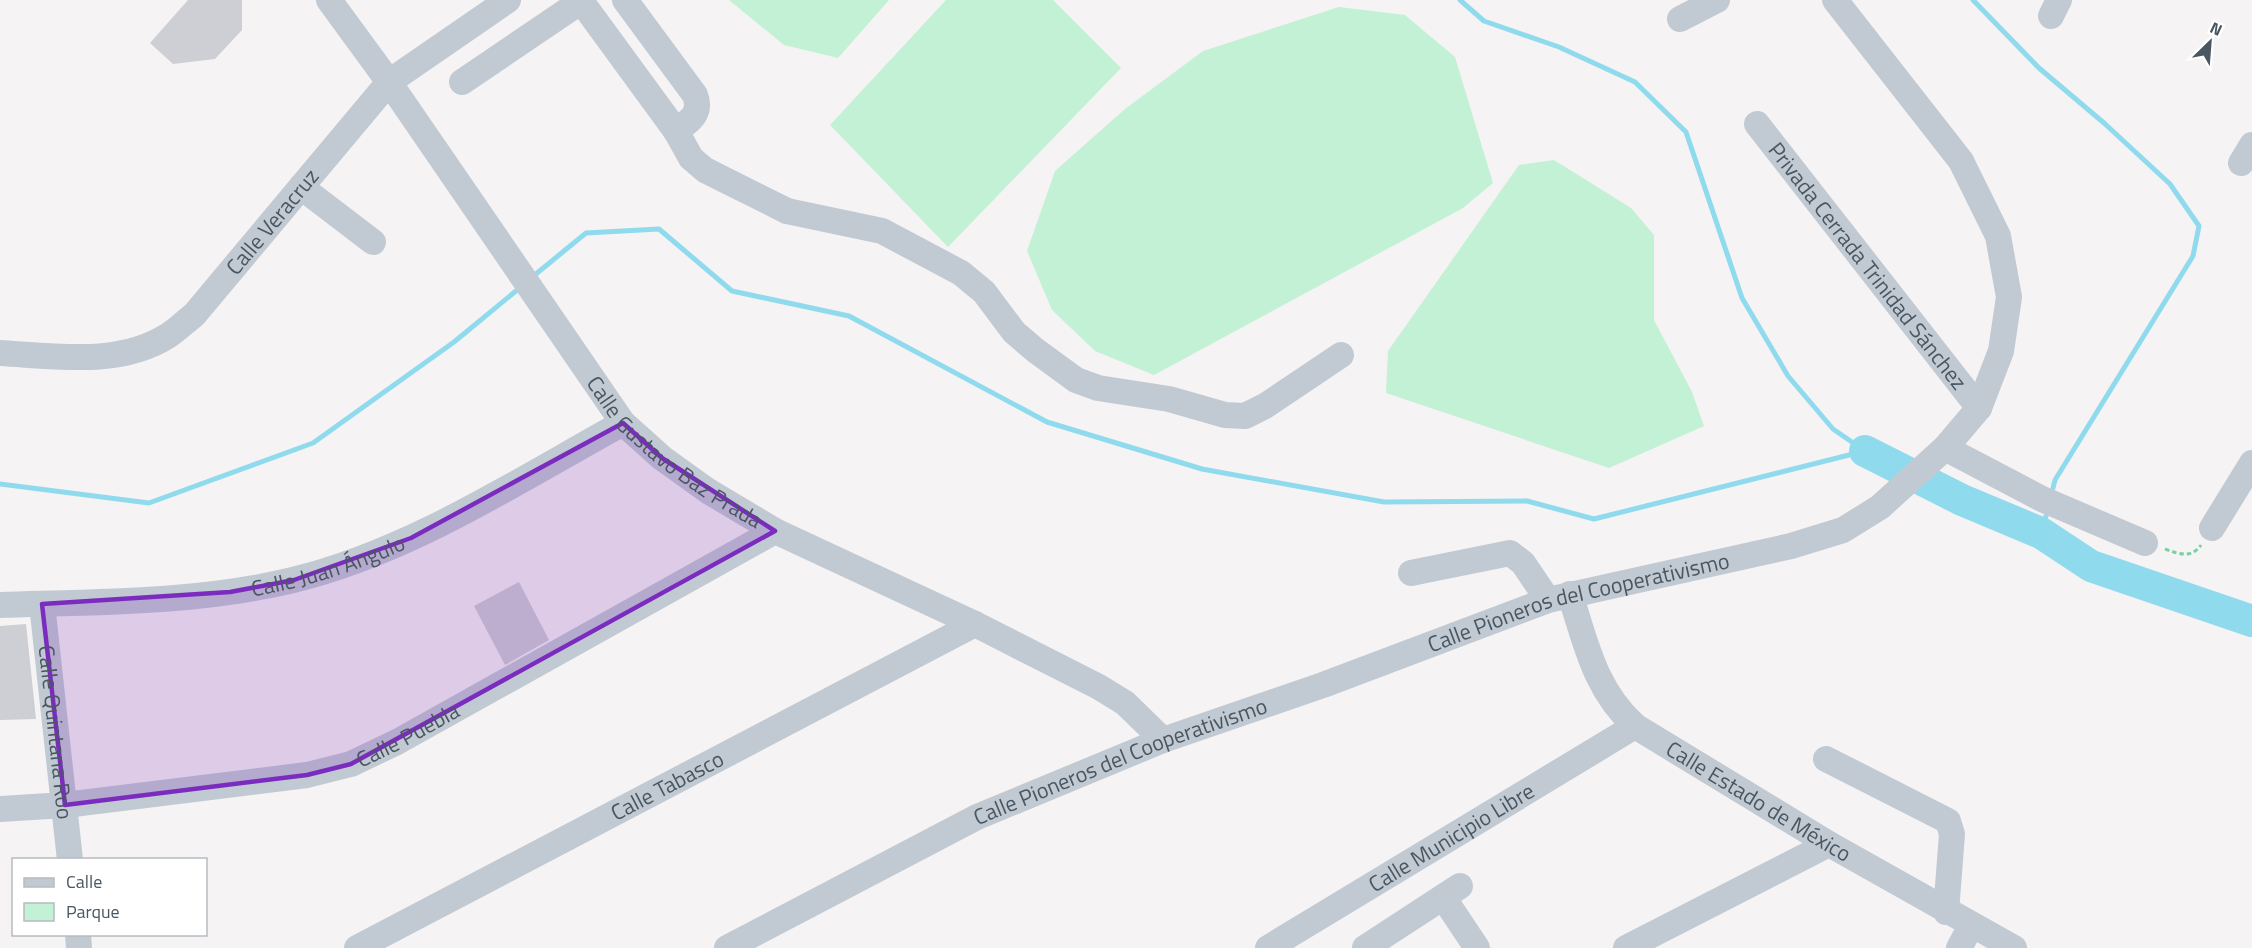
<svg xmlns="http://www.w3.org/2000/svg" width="2252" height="948" font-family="'Titillium Web',sans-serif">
	<rect width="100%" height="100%" fill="#f5f3f3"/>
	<path fill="#c3f1d5" d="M729 0H889L838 58 784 45Z
		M946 0H1053L1121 68 948 247 830 125Z
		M1339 7 1405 15 1455 57 1493 183 1463 208 1154 375 1095 351 1052 310 1027 251 1055 171 1125 109 1203 51Z
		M1554 160 1631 208 1654 235V320L1692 392 1704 426 1609 468 1386 393 1388 351 1519 165Z"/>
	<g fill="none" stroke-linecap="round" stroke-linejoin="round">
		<path stroke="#90daee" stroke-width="5" d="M1460 0 1484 21 1559 47 1635 82 1686 132 1742 298 1788 376 1833 429 1865 451
			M1973 0 2039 68 2104 123 2170 184 2199 226 2193 256 2055 480 2053 488
			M531 278 586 233 659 229 732 291 849 316 1047 422 1202 469 1384 502 1527 501 1594 519 1865 451
			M0 484 149 503 313 443 454 342 522 286
			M2041 533 2046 516"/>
		<path stroke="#90daee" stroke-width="32" d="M1865 451 1962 500 2041 533 2091 566 2252 621"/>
	</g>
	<path fill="#cdcfd5" d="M188 0H242V30L215 59 173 64 150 43Z
		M519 582 549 640 505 665 474 606Z
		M26 624 36 719 0 720V626Z"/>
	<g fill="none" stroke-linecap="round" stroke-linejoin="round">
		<path stroke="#7ad0a6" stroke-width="3" stroke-dasharray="4.5 3" stroke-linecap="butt" d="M2165 549C2179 554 2191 559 2201 545"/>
		<g stroke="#c1cad2" stroke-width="26">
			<path id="s1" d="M329 0 389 82 623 423 662 458 708 491 775 531 975 624 1099 687 1125 703 1163 740"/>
			<path d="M581 1 676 131C690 121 702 113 695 95L625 0"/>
			<path d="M2051 16 2059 0"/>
			<path d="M1680 19 1717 0"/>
			<path d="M462 82 583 0"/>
			<path id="s2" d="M1757 124 1979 408"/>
			<path d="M676 131 691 158 705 170 787 211 882 231 961 273 984 292 1014 332 1035 350 1076 380 1098 388 1169 399 1225 415 1245 416 1265 406 1341 355"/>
			<path d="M2241 163 2252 145"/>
			<path d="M301 187 373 242"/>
			<path id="s3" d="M0 353C55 356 120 367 169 335 178 329 186 321 194 315L389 82 508 0"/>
			<path d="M1945 448 2042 499 2145 543"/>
			<path d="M2212 528 2252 463"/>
			<path d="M1411 573 1510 553 1523 563 1548 600"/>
			<path id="s4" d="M1570 594C1586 644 1595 690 1635 726L1829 844 2014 948"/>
			<path id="s5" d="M42 604 70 860"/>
			<path id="s6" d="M0 605C97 602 198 603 293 580 410 552 519 480 623 423"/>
			<path d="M1826 759 1948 821 1952 834 1946 912"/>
			<path id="s7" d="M0 809 65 805 307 775 351 764 397 742 775 531"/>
			<path d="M1443 897 1477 948"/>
			<path d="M78 934 79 948"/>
			<path id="s8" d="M357 948 975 624"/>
			<path id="s9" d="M727 948 977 817 1163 740 1323 685 1548 600 1791 546 1843 530 1880 507 1945 448 1979 408 2001 351 2009 297 1998 236 1961 161 1835 0"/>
			<path id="s10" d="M1268 948 1635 726"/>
			<path d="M1365 948 1460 886"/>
			<path d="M1626 948 1829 844"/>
			<path d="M1959 948 1971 926"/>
		</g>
	</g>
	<path fill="#7b2cbf" fill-opacity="0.2" stroke="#7b2cbf" stroke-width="4.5" stroke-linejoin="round" d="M623 423 662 458 775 531 351 764 307 775 65 805 42 604 230 592 294 580 411 538Z"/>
	<g text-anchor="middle" stroke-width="6" stroke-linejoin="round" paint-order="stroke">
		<g font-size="22" fill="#4a5661" stroke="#fff">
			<text dy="8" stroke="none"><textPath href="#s3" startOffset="327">Calle Veracruz</textPath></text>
			<text dy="8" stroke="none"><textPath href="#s2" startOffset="180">Privada Cerrada Trinidad Sánchez</textPath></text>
			<text dy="8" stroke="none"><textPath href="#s1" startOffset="573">Calle Gustavo Baz Prada</textPath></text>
			<text dy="8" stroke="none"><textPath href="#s6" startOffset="332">Calle Juan Ángulo</textPath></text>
			<text dy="8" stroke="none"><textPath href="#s9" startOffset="922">Calle Pioneros del Cooperativismo</textPath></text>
			<text dy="8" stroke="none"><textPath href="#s5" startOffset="129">Calle Quintana Roo</textPath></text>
			<text dy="8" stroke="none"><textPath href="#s7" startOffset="418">Calle Puebla</textPath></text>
			<text dy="8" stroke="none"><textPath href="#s9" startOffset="436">Calle Pioneros del Cooperativismo</textPath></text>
			<text dy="8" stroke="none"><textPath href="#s8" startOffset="350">Calle Tabasco</textPath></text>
			<text dy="8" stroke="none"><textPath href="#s4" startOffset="294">Calle Estado de México</textPath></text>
			<text dy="8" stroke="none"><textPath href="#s10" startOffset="214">Calle Municipio Libre</textPath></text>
		</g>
	</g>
	<rect x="12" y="858" width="195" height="78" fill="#ffffff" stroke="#b7bbc0" stroke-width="1.5"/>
	<rect x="24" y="878" width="30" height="9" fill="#c1cad2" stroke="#b7bbc0" stroke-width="1.5"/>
	<text x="66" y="888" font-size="18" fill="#4a5661">Calle</text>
	<rect x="24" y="903" width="30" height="18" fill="#c3f1d5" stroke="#b7bbc0" stroke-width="1.5"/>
	<text x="66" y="918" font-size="18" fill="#4a5661">Parque</text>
	<g transform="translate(2210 42) rotate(25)" stroke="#ffffff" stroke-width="4.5" paint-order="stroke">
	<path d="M0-4.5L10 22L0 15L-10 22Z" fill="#4a5661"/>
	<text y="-9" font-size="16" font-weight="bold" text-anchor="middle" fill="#4a5661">N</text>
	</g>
</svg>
